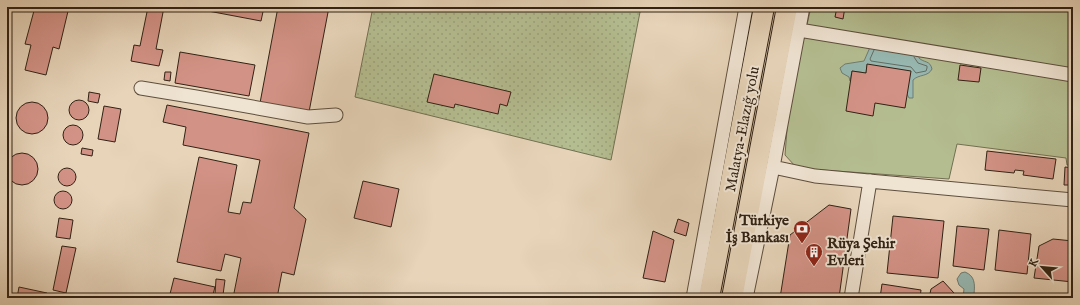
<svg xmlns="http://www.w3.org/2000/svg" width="1080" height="305" font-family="'IM FELL English',serif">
	<defs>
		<pattern id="garden-dots" width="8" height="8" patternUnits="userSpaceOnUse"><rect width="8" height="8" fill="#b4bd90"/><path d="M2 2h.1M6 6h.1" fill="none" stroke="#9ba27b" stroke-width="1.8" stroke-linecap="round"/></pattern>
	</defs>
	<rect width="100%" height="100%" fill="#e7d4b9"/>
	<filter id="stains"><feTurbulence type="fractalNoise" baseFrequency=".005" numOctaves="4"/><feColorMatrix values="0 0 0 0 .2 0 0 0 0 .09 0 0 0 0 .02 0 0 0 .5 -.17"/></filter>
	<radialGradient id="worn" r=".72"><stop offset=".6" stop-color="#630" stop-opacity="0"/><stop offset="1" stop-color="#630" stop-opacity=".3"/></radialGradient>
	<path fill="#b4bd90" stroke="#727052" d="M811 7H1073V165H1067L1066 158 957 144 949 179 808 169 795 166 785 155 789 104Z"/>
	<path fill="url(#garden-dots)" stroke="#727052" d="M373 7H641L611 160 355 97Z"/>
	<path fill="#97b8b1" stroke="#6e7c72" d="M871 45 919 55V58C924 63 930 60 932 69 928 77 919 74 913 80V98H909L907 94 867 65 866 73 852 71 850 81 849 77 842 73 840 68 845 64 864 61Z
		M965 272C975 276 975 284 974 294L977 295 978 298H963L964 289 959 285 957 279 961 273Z"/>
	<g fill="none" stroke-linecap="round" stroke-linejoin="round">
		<path stroke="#646d62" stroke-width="1" d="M874 50 870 59 871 61 911 67 916 73 926 71 927 68V66L918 63 914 57"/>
	</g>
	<path fill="#d39286" stroke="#312214" d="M7 7H13L11 13 7 16Z
		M35 7H69L59 49 53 47 46 75 25 70 31 45 25 44Z
		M148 7H164L156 49 163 50 159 66 131 61 134 45 140 46Z
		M187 7H264L261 21Z
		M278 7H329L309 112 260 103Z
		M837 7H845L843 19 835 17Z
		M180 52 255 65 249 96 175 83Z
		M867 64 911 71 905 108 875 103 873 116 846 111 852 71 866 73Z
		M960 65 981 68 979 82 958 80Z
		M165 72H171L170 81 164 80Z
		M434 74 511 92 507 106 500 104 498 114 455 104 454 108 427 102Z
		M89 92 100 94 98 103 88 101Z
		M69 110a10 10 0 1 1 20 0a10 10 0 1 1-20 0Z
		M16 118a16 16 0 1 1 32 0a16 16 0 1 1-32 0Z
		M167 105 309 133 294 208 306 219 294 275 282 272 277 298H233L241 258 225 254 221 271 177 262 199 157 237 165 228 212 240 214 243 202 251 203 260 160 183 145 186 127 163 122Z
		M104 106 121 109 115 142 98 139Z
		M63 135a10 10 0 1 1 20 0a10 10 0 1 1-20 0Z
		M7 129 10 139 7 147Z
		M82 148 93 150 92 156 81 154Z
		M987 151 1056 159 1053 179 1023 175 1024 171 1015 170 1014 173 985 170Z
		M6 169a16 16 0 1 1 32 0a16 16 0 1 1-32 0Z
		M1065 167 1073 168V185H1064Z
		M58 177a9 9 0 1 1 18 0a9 9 0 1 1-18 0Z
		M363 181 399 189 391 227 354 218Z
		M54 200a9 9 0 1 1 18 0a9 9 0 1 1-18 0Z
		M829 205 851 209 839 298H780L790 235Z
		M893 216 944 221 938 278 887 273Z
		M59 218 73 220 70 239 56 237Z
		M678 219 689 223 686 236 674 232Z
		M957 226 989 229 984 270 953 266Z
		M999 230 1031 234 1027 274 995 270Z
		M653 231 674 240 665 282 643 278Z
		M1053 239 1073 241V282L1034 278 1039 246Z
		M62 246 76 248 66 293 53 290Z
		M174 278 215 287 212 298H169Z
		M216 279 225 280 223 295 215 294Z
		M943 281 954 293 953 298H929L931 289Z
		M882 284 921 290 920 298H880Z
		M19 287 47 293 46 298H17Z"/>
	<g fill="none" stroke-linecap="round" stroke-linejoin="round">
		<defs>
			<path id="minor" d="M799 30 1073 75
				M141 88 196 97 308 117 336 115
				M773 167 815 176 1073 200
				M693 298 746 7
				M746 298 773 167 803 7
				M851 298 870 181"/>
			<path id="highway" d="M709 298 764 7
				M732 298 787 7"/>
		</defs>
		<use href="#minor" stroke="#5e4e3d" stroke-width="15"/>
		<use href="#highway" stroke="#312214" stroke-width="22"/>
		<use href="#minor" stroke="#efe3d2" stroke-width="13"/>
		<use href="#highway" stroke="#e7d4b9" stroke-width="20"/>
	</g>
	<defs>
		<symbol id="bank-pin" viewBox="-11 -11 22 30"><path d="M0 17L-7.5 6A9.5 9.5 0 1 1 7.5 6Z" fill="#8f2418" stroke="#efe3d2"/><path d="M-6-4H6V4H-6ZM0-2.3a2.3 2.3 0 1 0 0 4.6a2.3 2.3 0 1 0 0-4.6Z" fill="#fff"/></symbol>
		<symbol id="building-pin" viewBox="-11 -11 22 30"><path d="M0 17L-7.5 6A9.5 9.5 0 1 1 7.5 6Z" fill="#8f2418" stroke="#efe3d2"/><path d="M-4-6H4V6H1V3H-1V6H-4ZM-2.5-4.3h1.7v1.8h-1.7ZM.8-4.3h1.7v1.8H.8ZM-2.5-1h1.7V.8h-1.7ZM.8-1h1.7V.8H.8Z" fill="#fff"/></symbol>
	</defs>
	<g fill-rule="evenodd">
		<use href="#bank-pin" x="792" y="219" width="20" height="27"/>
		<use href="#building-pin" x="804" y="242" width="20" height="27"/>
	</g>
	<g text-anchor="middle" stroke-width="4" stroke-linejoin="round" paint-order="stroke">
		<g font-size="15" fill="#312214" stroke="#efe3d2">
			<text transform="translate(742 129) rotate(-79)" y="5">Malatya-Elazığ yolu</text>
		</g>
		<g font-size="15" font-weight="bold" fill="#312214" stroke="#efe3d2" text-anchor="end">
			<text x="789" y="225">Türkiye<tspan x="789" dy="17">İş Bankası</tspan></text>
			<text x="827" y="248" text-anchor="start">Rüya Şehir<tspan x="827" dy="17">Evleri</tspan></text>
		</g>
	</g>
	<rect width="1080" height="305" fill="none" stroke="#e7d4b9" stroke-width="24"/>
	<rect x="8" y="8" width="1064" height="289" fill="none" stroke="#312214" stroke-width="2"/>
	<rect x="12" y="12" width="1056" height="281" fill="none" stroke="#312214"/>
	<g transform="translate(1042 267) rotate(297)" stroke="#efe3d2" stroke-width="3" paint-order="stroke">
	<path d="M0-3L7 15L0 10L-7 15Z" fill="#312214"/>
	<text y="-6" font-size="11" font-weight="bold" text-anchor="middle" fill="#312214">K</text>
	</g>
	<rect width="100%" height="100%" filter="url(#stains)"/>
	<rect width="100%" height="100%" fill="url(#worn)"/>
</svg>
